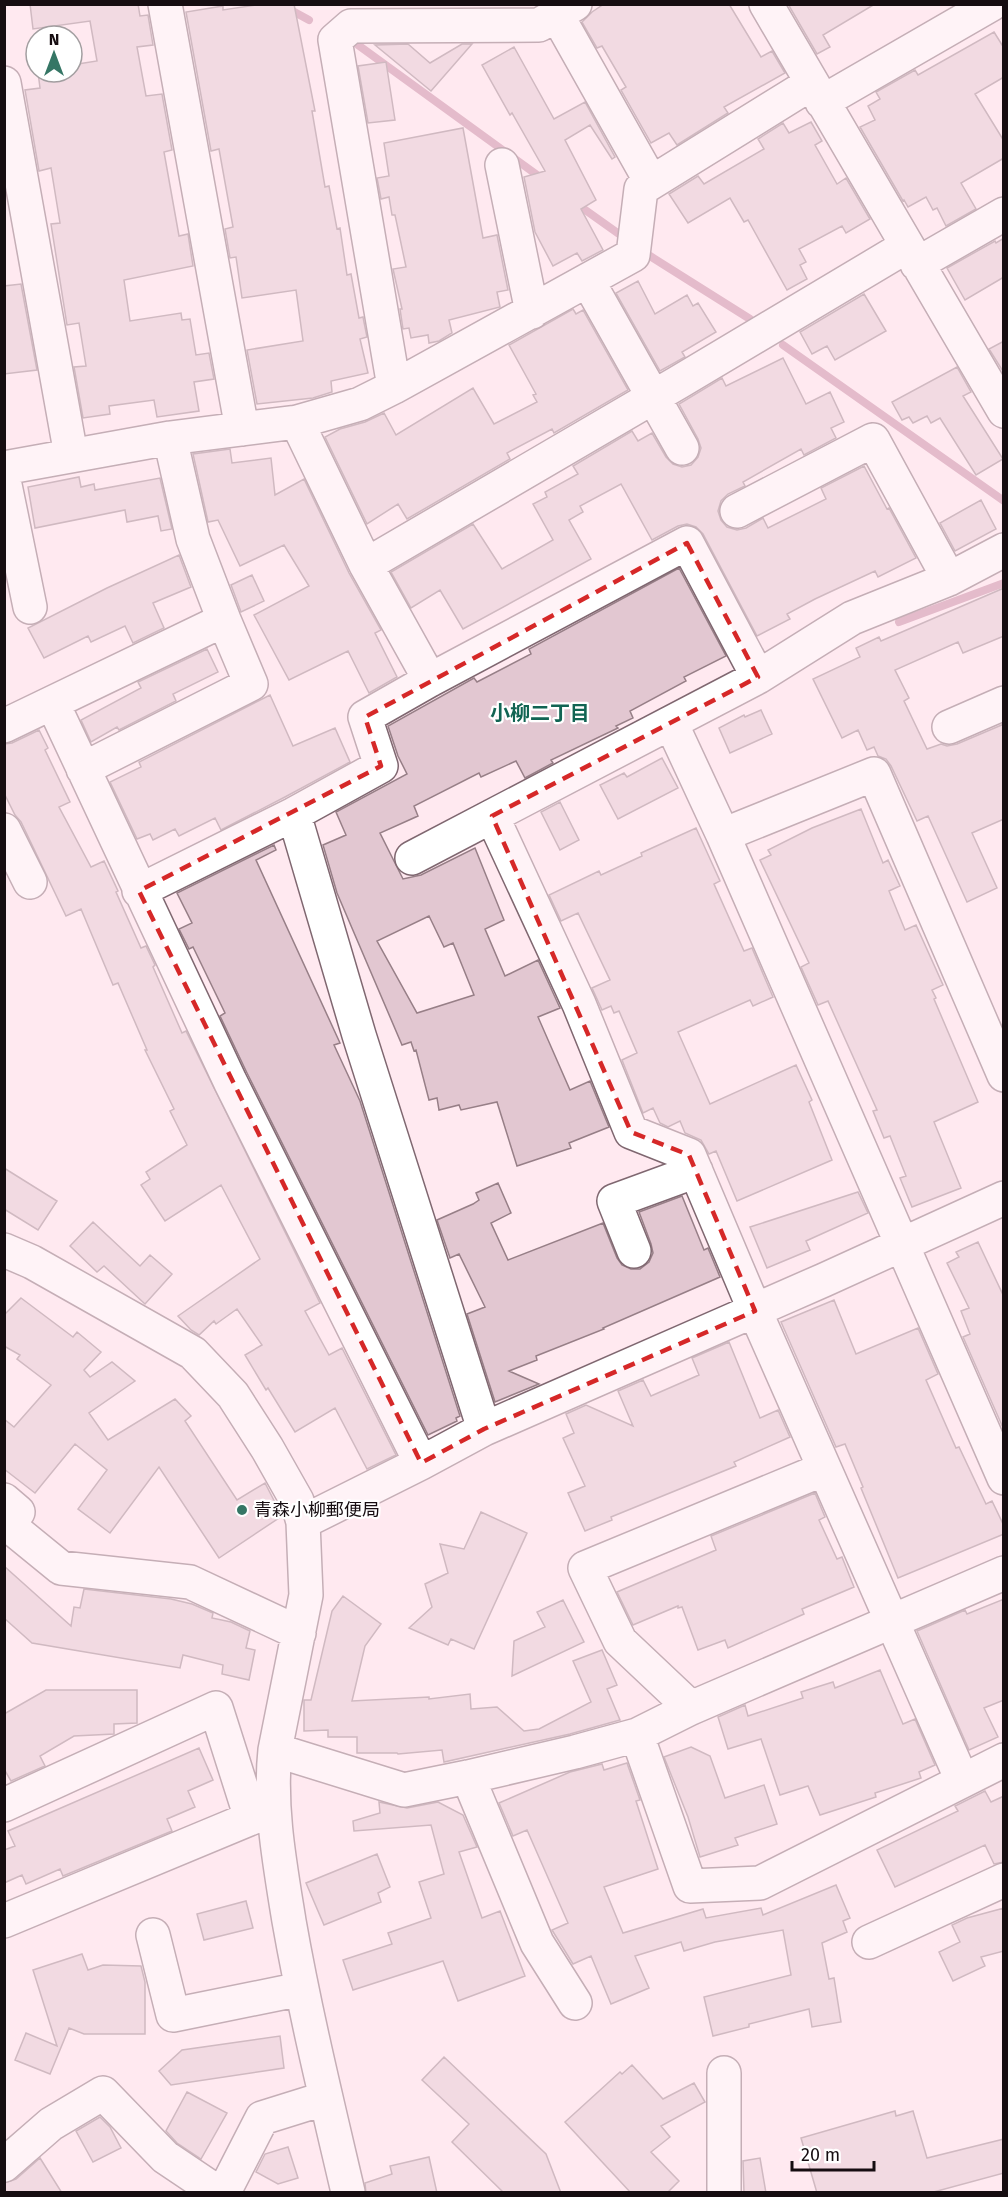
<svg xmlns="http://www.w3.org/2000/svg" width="1008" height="2197" font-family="'Fira Sans','Noto Sans JP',sans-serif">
	<rect width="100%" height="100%" fill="#ffe9f0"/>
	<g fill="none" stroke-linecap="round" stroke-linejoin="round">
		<path stroke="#c3849d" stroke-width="8" d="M287 8 309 20
			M358 45 544 180
			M574 202 619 234
			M650 256 750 319
			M783 345 1004 501
			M899 622 1004 583"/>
	</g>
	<path fill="#e2c7d1" stroke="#977f87" stroke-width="1.5" fill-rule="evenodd" d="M30 4H138L140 16 148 15 153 45 137 47 146 96 162 94 172 150 164 152 179 236 188 234 193 266 124 280 130 321 181 313 182 320 190 319 196 355 209 353 214 379 194 382 199 411 157 417 154 400 109 406 110 414 83 418 74 367 86 366 79 323 67 325 51 224 60 223 51 168 39 171 25 90 40 88 38 72H72V65L97 61 90 21 33 29Z
		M262 4H294L315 111H312L325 187 329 186 337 229 340 228 347 275 351 274 359 318 363 317 367 337 360 339 368 373 331 381 332 392 313 398 257 404 247 350 303 341 296 290 242 298 236 257 230 258 225 229 233 227 219 149 211 151 186 12 223 6V10Z
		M604 4H729L761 57 772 51 785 73 724 107 728 113 677 145 669 133 651 143 621 90 626 87 602 46 597 48 582 22 592 12Z
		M788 4H875L823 35 830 47 817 54Z
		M994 32 1004 48V77L975 94 1004 141V158L961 183 976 209 946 226 937 208 933 210 926 197 908 207 904 200 903 201 860 127 875 120 868 106 880 99 876 92 915 70 918 75Z
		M408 44 430 63 462 44H472L431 91 375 45Z
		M514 47 554 119 585 102 615 157 612 159 590 125 565 140 596 200 581 209 603 250 582 261 577 253 553 266 535 232 524 177 545 171 512 113 510 115 482 65Z
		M386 62 395 120 368 123 358 66Z
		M811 122 822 141 815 145 837 184 846 178 870 219 846 233 842 226 799 249 806 262 800 265 807 279 787 290 748 220 744 222 730 198 688 223 669 194 698 176 704 184 764 149 758 139 783 123 789 133Z
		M463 128 483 238 497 235 508 290 497 292 500 307 449 320 452 333 439 341 429 343 428 335 411 338 409 328 403 329 400 309H402L393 269 406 267 395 215H392L389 197 381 199 377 178 389 176 384 143Z
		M1004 238V277L965 300 947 268 995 241 996 243Z
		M638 281 655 314 687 295 693 306 698 303 716 332 682 352 685 357 660 371 616 293Z
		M21 284 37 370 4 374V286Z
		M864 294 886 331 835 360 827 346 812 354 800 332Z
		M573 309 576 314 583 310 628 390 554 433 552 429 507 453 510 459 407 519 398 504 367 524 325 437 340 429 365 422 384 413 396 435 473 388 494 424 537 402 533 395 536 394 509 345Z
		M1004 341V373L989 349Z
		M783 358 806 404 830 392 844 422 831 428 836 438 804 455 801 449 743 482 745 486 728 494 721 501 718 511 721 520 727 527 737 530 746 528 763 518 768 528 826 499 821 488 864 466 887 509 889 508 916 558 878 577 875 571 815 599 787 614 790 619 757 636 703 534 696 527 687 524 678 526 652 540 621 484 580 506 583 512 569 520 591 559 463 629 440 590 411 608 391 572 473 524 502 569 553 540 533 504 547 497 545 492 578 474 573 466 632 431 638 441 652 433 666 457 673 464 682 467 691 465 698 457 701 448 698 439 679 404 722 378 726 386Z
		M957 367 971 392 963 396 1003 459 976 475 940 418 931 423 927 416 913 423 909 417 902 420 892 402Z
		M230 449 232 463 271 458 275 495 304 479 349 573 381 630 375 633 397 677 369 693 348 651 289 680 254 615 309 586 284 545 240 566 218 520 208 522 193 454Z
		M79 477 81 487 94 484 95 490 160 478 172 529 161 531 158 516 127 522 125 510 35 528 28 487Z
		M981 500 996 529 955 551 940 523Z
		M179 555 191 587 153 603 164 628 133 643 125 626 91 642 88 636 44 658 28 628 107 588Z
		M679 568 726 656 684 677 686 681 630 711 633 718 616 726 618 728 551 760 553 763 525 778 516 761 481 777 479 773 414 806 418 816 380 833 403 879 421 875 475 848 504 920 485 929 505 976 538 960 560 1008 538 1017 570 1090 590 1081 609 1127 569 1143 571 1148 517 1166 497 1102 461 1110 459 1105 439 1110 437 1098 429 1100 416 1050 414 1051 411 1042 402 1045 337 893 323 845 346 835 336 812 407 774 398 756 388 726 474 678 477 682 531 654 529 649ZM429 916 444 947 453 943 474 995 417 1013 377 941Z
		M252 575 264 601 241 612 231 585Z
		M1004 588V636L963 653 958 642 895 670 909 698 904 701 927 749 941 744 947 746 957 744 1004 724V819L972 833 997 888 967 902 928 816 917 821 891 766 886 759 878 756 874 747 867 750 858 730 842 738 813 679 860 657 856 648 879 637 881 641Z
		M207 649 218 672 173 694 176 701 119 730 117 727 91 742 81 720 141 688 138 682Z
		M270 695 293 746 335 728 350 762 285 797 221 830 215 818 179 836 175 829 153 840 150 834 137 839 110 782 141 767 139 762Z
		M761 710 772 734 730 753 719 728 744 715 745 717Z
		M39 730 48 748 45 750 70 802 59 807 91 867 104 861 118 891 116 892 141 948 146 946 155 965 153 967 182 1033 186 1031 320 1303 305 1311 329 1355 342 1348 396 1455 367 1469 335 1408 295 1432 268 1388 266 1390 245 1355 262 1345 237 1309 216 1324 214 1321 199 1335 191 1330 178 1316 260 1259 221 1185 165 1221 141 1185 150 1179 146 1172 187 1145 170 1111 174 1109 145 1050H147L118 983 113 985 81 909 66 916 21 822 15 815 4 793V744L12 743Z
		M662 758 678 788 618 819 600 785 624 773 627 777Z
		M560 802 579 840 560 850 541 812Z
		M861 809 883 863 888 860 900 886 889 891 905 930 916 925 943 985 932 990 936 998 934 999 978 1102 934 1122 961 1188 912 1207 900 1178 906 1176 890 1136 884 1138 873 1111 877 1110 828 1001 818 1005 801 967 809 963 760 860 771 855 768 850 812 828Z
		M696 828 720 881 714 884 744 951 752 948 773 997 753 1006 750 1000 678 1032 710 1104 796 1065 812 1100 809 1102 832 1160 737 1201 716 1151 709 1154 701 1140 685 1133 680 1121 668 1127 660 1123 653 1108 643 1113 622 1060 637 1053 619 1011 614 1013 611 1006 602 1010 592 988 610 980 578 913 561 921 549 895 599 871 601 875 642 856 641 853Z
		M274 845 276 850 256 860 340 1043 334 1045 360 1101 460 1416 456 1418 457 1421 428 1435 247 1073 220 1016 225 1013 193 947 189 949 179 929 192 923 177 893Z
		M4 1168 57 1201 38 1230 4 1209Z
		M498 1183 511 1213 491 1223 508 1260 603 1223 617 1258 622 1265 631 1269H640L649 1262 653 1253 651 1244 639 1212 682 1196 704 1250 708 1248 720 1277 603 1328 604 1329 536 1356 537 1360 509 1371 539 1384 495 1402 467 1314 485 1307 459 1254 450 1258 437 1220 473 1204 479 1200 476 1193Z
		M858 1192 868 1213 806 1241 810 1250 767 1268 750 1227Z
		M93 1222 140 1266 150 1255 172 1274 145 1304 104 1266 97 1272 70 1246Z
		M978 1242 1004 1297V1430L963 1337 970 1334 961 1311 969 1308 947 1263 959 1257 956 1252Z
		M21 1298 73 1337 77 1332 101 1352 84 1370 90 1377 112 1362 135 1381 89 1413 108 1440 175 1399 191 1416 185 1421 237 1500 265 1483 282 1516 219 1558 159 1467 110 1533 78 1509 107 1470 75 1444 35 1493 4 1469V1419L14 1427 51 1385 17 1359 20 1355 4 1346V1315Z
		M834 1300 856 1354 918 1328 938 1374 926 1380 956 1448 959 1447 986 1504 992 1501 1004 1526V1534L898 1578 861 1488 863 1487 845 1444 836 1447 781 1322Z
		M729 1342 760 1418 778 1410 790 1437 734 1462 736 1466 611 1517 612 1520 585 1531 568 1493 585 1486 563 1438 574 1433 566 1414 586 1405 633 1426 618 1391 643 1380 651 1396 699 1375 692 1358Z
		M815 1493 825 1517 819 1520 837 1559 842 1557 854 1587 802 1609 804 1614 728 1648 725 1640 698 1650 682 1607 678 1608V1606L633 1625 617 1592 716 1550 711 1536Z
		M481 1512 527 1533 474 1649 451 1639 448 1645 409 1628 432 1607 425 1584 448 1573 440 1544 464 1549Z
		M4 1566 71 1626 74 1607 80 1608 84 1589 171 1599 192 1604 213 1613 212 1618 231 1622 250 1631 246 1648 255 1650 249 1680 222 1674 223 1665 183 1655 180 1668 32 1643 4 1618Z
		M343 1596 381 1624 365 1646 352 1701 429 1697V1699L470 1694 471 1709 497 1707 524 1731 539 1729 591 1702 573 1661 602 1650 617 1685 607 1689 620 1720 570 1734 444 1762 442 1750 398 1754 397 1753H357V1737H328V1730L304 1731V1700H311L332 1611Z
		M1004 1599V1700L984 1708 998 1737 969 1750 917 1631 965 1610 967 1614Z
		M563 1600 584 1642 512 1676 514 1641 545 1627 537 1612Z
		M880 1670 903 1724 915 1719 935 1765 919 1772 921 1778 875 1793 876 1797 820 1815 808 1786 780 1795 761 1739 728 1749 718 1717 745 1705 748 1716 803 1698 801 1692 833 1682 835 1688Z
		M46 1690H137V1723L114 1724V1734L74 1736 40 1756 45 1766 11 1781 4 1769V1714Z
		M691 1747 710 1756 725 1798 764 1785 777 1824 735 1838 738 1845 700 1857 688 1817 664 1757Z
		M199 1748 213 1780 188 1791 195 1807 167 1819 172 1831 63 1876 60 1869 26 1884 22 1875 4 1883V1850L15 1846 8 1831Z
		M627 1763 640 1800 636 1801 658 1869 604 1887 623 1933 703 1909 706 1918 761 1908 763 1915 836 1885 850 1918 843 1921 847 1932 822 1943 829 1979 834 1978 841 2022 812 2027 809 2009 749 2024V2027L713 2036 704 1997 791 1975 783 1930 715 1942 684 1951 681 1942 635 1956 649 1988 611 2004 591 1956 573 1964 552 1930 568 1923 527 1830 513 1836 499 1803 570 1772 602 1764 604 1770Z
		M985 1791 991 1802 1004 1796V1862L994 1864 985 1845 895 1887 877 1850 958 1811 955 1806Z
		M379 1802 407 1808 438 1802 463 1815 477 1847 459 1852 482 1918 500 1911 525 1976 458 2001 443 1961 353 1990 343 1960 392 1944 388 1933 431 1918 419 1882 444 1874 431 1825 354 1831 353 1821 380 1813Z
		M377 1854 390 1887 378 1893 381 1902 324 1925 306 1883Z
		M246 1901 253 1928 204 1940 197 1914Z
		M1004 1908V1951L981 1957 985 1966 953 1981 939 1952 960 1942 952 1925 967 1918Z
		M82 1954 88 1970 103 1965 141 1966 145 1982V2034H84L69 2028 50 2074 15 2060 26 2033 57 2046 33 1970Z
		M280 2036 284 2068 171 2085 159 2071 182 2050Z
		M444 2057 546 2154 561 2193H504L452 2142 469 2124 422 2080Z
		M632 2065 663 2099 694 2083 705 2102 661 2126 670 2137 651 2152 679 2181 667 2193H631L565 2122 620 2072 622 2074Z
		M187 2092 227 2113 201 2159 177 2143 166 2131Z
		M895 2111 896 2116 913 2111 927 2158 1004 2139V2173L930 2193H817L801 2138Z
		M100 2117 110 2127 121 2148 93 2162 76 2131Z
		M288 2147 298 2178 278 2184 256 2172 265 2154Z
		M429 2157 437 2193H366L365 2183 392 2174 390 2166Z
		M40 2158 62 2193H4V2183L16 2179Z
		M760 2158 766 2193H744L743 2161Z"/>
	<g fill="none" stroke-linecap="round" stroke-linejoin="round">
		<defs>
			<path id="minor" d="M165 4 242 429
				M766 4 1004 411
				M557 15 651 182
				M4 83 71 455
				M822 102 992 4
				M502 165 532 312
				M917 264 1004 214
				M588 281 682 448
				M394 387 335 40 351 26 539 25 575 4
				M297 422 366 565 430 680
				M4 468 170 438 297 422 360 404 394 387 633 255 641 189 812 83
				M4 480 30 607
				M737 511 873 440 949 579
				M366 565 679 382 907 246
				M53 704 230 1081 421 1463
				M671 723 723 835 1004 1478
				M4 726 224 620
				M949 727 1004 703
				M83 769 251 684 224 620 193 539 170 438
				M294 814 359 1035 484 1429
				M492 816 579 1004 631 1132 689 1155 755 1311 962 1780
				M4 830 30 882
				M723 835 874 774 1004 1075
				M412 858 758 677 852 618 949 579 1004 550
				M139 891 294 814 381 766 365 717 430 680 687 543 758 677
				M4 1250 32 1262 193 1353 233 1395 267 1448 297 1501 303 1522 306 1595 275 1750C269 1807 280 1865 289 1921 305 2012 327 2102 348 2192
				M634 1251 614 1201 696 1171
				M4 1500 18 1512 7 1524 61 1568 190 1582 299 1633
				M303 1522 421 1463 484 1429 824 1280 1004 1198
				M691 1708 620 1641 585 1568 824 1469
				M637 1735 690 1886 760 1883 1004 1760
				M275 1750 404 1790 468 1777 575 1752 637 1735 691 1708 1004 1573
				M468 1777 537 1943 575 2003
				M4 1805 216 1708 251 1818
				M4 1921 271 1810
				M153 1935 173 2015 301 1989
				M869 1942 1004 1880
				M4 2165 51 2124 103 2093 165 2157 217 2192
				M224 2192 262 2118 326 2098
				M724 2192V2073"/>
		</defs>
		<use href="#minor" stroke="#7f6770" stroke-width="36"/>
		<use href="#minor" stroke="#fff" stroke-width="33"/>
	</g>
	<path d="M0 0H1008V2197H0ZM687 543 758 677 492 816 631 1132 689 1155 755 1311 484 1429 421 1463 139 891 381 766 365 717Z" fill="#ffe9f0" fill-opacity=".55" fill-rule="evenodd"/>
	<path fill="none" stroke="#d62828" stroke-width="4.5" stroke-dasharray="12 8" stroke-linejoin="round" d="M687 543 758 677 492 816 631 1132 689 1155 755 1311 484 1429 421 1463 139 891 381 766 365 717Z"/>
	<circle fill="#357665" stroke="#fff" stroke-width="2" cx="242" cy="1510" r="6"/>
	<g text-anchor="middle" stroke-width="4.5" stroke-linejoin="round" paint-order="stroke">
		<g font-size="18" fill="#160d11" stroke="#fff" text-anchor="start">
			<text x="254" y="1516">青森小柳郵便局</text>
		</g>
		<g font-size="20" font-weight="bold" fill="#116453" stroke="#fff">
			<text x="540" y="720">小柳二丁目</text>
		</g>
	</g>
	<rect width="1008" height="2197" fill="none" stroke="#160d11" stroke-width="12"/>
	<g transform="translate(54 54)"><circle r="28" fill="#ffffff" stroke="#a29ea0" stroke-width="1.5"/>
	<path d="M0-4.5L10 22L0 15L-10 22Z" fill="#357665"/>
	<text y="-9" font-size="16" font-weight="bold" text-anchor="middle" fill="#160d11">N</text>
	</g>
	<path d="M792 2161v9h82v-9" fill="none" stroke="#160d11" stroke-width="3"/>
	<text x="801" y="2161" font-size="18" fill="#160d11" stroke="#ffffff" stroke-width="4.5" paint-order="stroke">20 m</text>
</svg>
